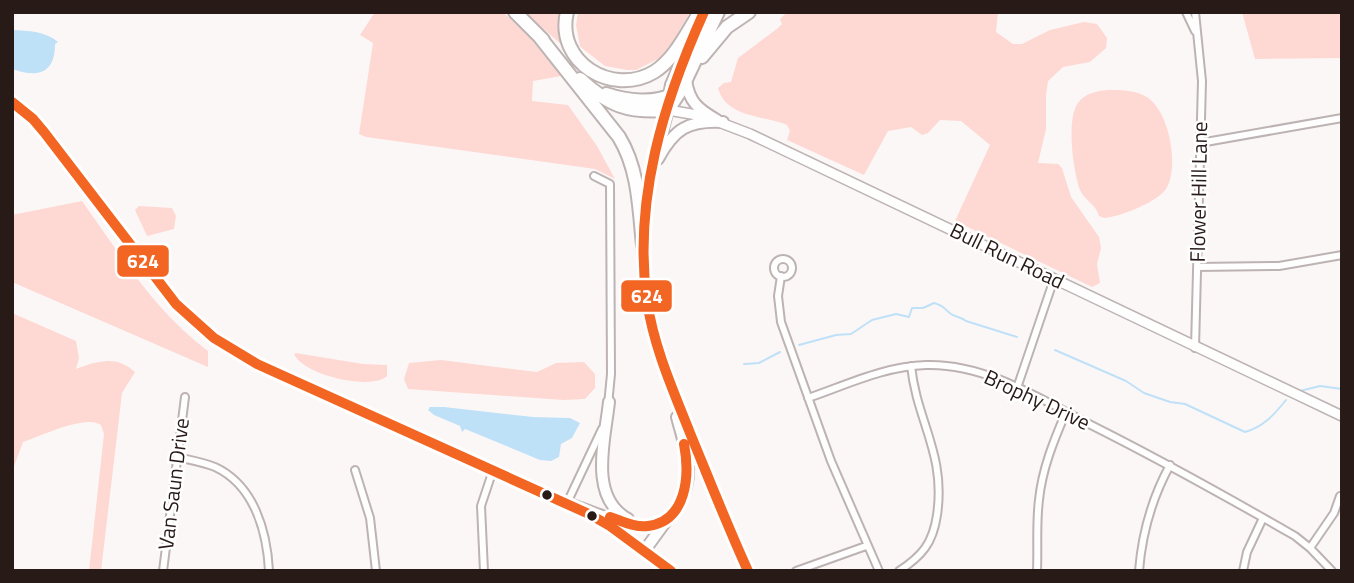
<svg xmlns="http://www.w3.org/2000/svg" width="1354" height="583" font-family="'Titillium Web',sans-serif">
	<rect width="100%" height="100%" fill="#fcf7f7"/>
	<path fill="#fed8d2" d="M375 12H503L531 39 561 76 533 81 532 101 568 105 597 146 615 179 595 169 366 137 359 134 373 43 360 35Z
		M525 12H561L564 47 527 14Z
		M578 12H690L664 56 636 70H627L605 66 583 49 580 46 576 25Z
		M787 12H998L996 32 1013 44H1022L1050 30 1084 22 1097 24 1107 38 1106 48 1090 62 1063 67 1048 81 1046 95V129L1038 163 1058 164 1062 168 1071 197 1099 237 1101 248 1097 264 1100 283 1092 287 955 221 990 145 961 121 940 120 928 133 922 135 911 127 888 131 864 175 787 140 790 131 787 125C763 115 726 118 718 88L724 83 731 82 738 58 778 28 782 24 780 19Z
		M1242 12H1342V58L1255 59Z
		M1108 90C1120 90 1134 90 1145 96 1169 108 1180 167 1166 189 1157 202 1120 217 1104 218L1099 216C1096 204 1085 201 1080 190 1073 171 1066 119 1078 103 1085 93 1097 91 1108 90Z
		M82 201C120 254 155 312 208 351V367L12 282V215Z
		M139 206 172 208 176 216 174 229 147 236 135 210Z
		M12 313 76 341 79 358 76 369C98 361 116 355 135 372L122 393 101 571H89L104 434 101 425C86 414 41 436 23 442L12 472Z
		M296 353 363 364 387 365V376C371 391 303 375 294 354Z
		M441 360 537 372 556 363 584 362 595 374V388L585 399 563 400 408 389 404 379 409 363Z"/>
	<path fill="#bfe1f8" d="M12 30C30 31 45 31 58 42L55 44C55 74 38 78 12 69Z
		M430 407H444L533 417 570 418 580 423 572 438 561 444 559 457 551 461 540 460 465 429 462 432 460 426 434 415 428 410Z"/>
	<g fill="none" stroke-linecap="round" stroke-linejoin="round">
		<path stroke="#bfe1f8" stroke-width="2" d="M799 345 836 335 851 334 872 320 896 314 909 317 912 308H923L934 303C945 306 943 308 951 314 956 317 961 317 966 321L1017 337
			M1055 350 1126 381 1144 393 1170 402 1185 404 1245 432C1263 427 1274 415 1286 400
			M744 364 759 363 780 352
			M1300 391 1320 386 1342 389"/>
		<defs>
			<path id="street" d="M1186 12 1195 31
				M1195 12 1202 81 1195 348
				M12 102 33 119 44 132 176 304C200 329 226 349 257 364L570 505
				M1200 143 1342 118
				M594 176 610 184 611 374 608 405
				M774 268a9 9 0 1 1 18 0a9 9 0 1 1-18 0Z
				M1197 267 1279 266 1342 255
				M781 276 778 296 781 322 831 461 879 571
				M1017 388 1054 279
				M808 398C846 385 885 366 926 365 984 363 1039 398 1089 424 1159 459 1227 497 1295 536L1310 548 1332 571
				M177 457C190 460 203 462 215 467 254 485 267 531 269 571
				M355 470 370 518 376 571
				M567 503 602 429
				M598 518 671 571
				M1310 548 1334 513 1340 496
				M163 571 185 397
				M484 571 481 506 493 470
				M796 571 866 546
				M899 571C922 556 933 543 937 515 946 454 917 422 911 366
				M1037 571C1038 547 1036 523 1039 500 1042 469 1054 440 1066 412
				M1139 571C1142 533 1152 498 1170 465
				M1243 571 1247 552 1263 518"/>
			<path id="secondary" d="M668 110 703 116 750 134 1342 416"/>
			<path id="primary" d="M686 80C689 102 698 109 717 120
				M658 159C674 129 688 120 723 122
				M644 220 651 171 668 110
				M643 239C640 312 667 376 693 442 711 485 728 529 748 571
				M609 402C605 440 588 497 628 519
				M567 503C590 511 616 523 641 526 673 530 690 492 688 465 687 449 681 433 677 417
				M645 550 666 521"/>
			<path id="highway" d="M515 12 543 40
				M567 12C555 62 612 97 654 72 675 59 687 32 700 12
				M539 36 619 137C639 170 639 208 643 245
				M702 57 727 27 749 12
				M580 79C609 106 628 113 668 110
				M606 94C627 101 654 104 674 94
				M668 106 672 85 697 28
				M668 110 681 90 718 12"/>
		</defs>
		<use href="#street" stroke="#bdb3b3" stroke-width="10"/>
		<use href="#secondary" stroke="#bdb3b3" stroke-width="12"/>
		<use href="#primary" stroke="#bdb3b3" stroke-width="14"/>
		<use href="#highway" stroke="#bdb3b3" stroke-width="16"/>
		<use href="#street" stroke="#fffefe" stroke-width="6"/>
		<use href="#secondary" stroke="#fffefe" stroke-width="9"/>
		<use href="#primary" stroke="#fffefe" stroke-width="10"/>
		<use href="#highway" stroke="#fffefe" stroke-width="12"/>
		<defs>
			<path id="bus-1" d="M704 12C663 103 633 201 647 301 654 348 673 390 690 433 709 479 727 525 748 571
				M12 102 33 119 44 132 176 304 214 338 257 364 589 514 610 526 671 571
				M610 517C622 521 635 528 648 526 687 521 690 475 684 444"/>
		</defs>
		<use href="#bus-1" stroke="#fff" stroke-width="16"/>
		<use href="#bus-1" stroke="#f26522" stroke-width="10"/>
	</g>
	<g fill="#281a17" stroke="#fff" stroke-width="2.5">
		<circle cx="547" cy="495" r="6"/>
		<circle cx="592" cy="516" r="6"/>
	</g>
	<g text-anchor="middle" stroke-width="5" stroke-linejoin="round" paint-order="stroke">
		<g font-size="21" fill="#281a17" stroke="#fff">
			<text transform="translate(1199 192) rotate(-89)" y="7">Flower Hill Lane</text>
			<text transform="translate(1007 256) rotate(26)" y="7">Bull Run Road</text>
			<text transform="translate(1037 400) rotate(25)" y="7">Brophy Drive</text>
			<text transform="translate(174 484) rotate(-83)" y="7">Van Saun Drive</text>
		</g>
	</g>
	<g stroke="#fff" stroke-width="2.5">
		<rect x="116" y="244" width="54" height="34" rx="7" fill="#f26522"/>
		<rect x="620" y="279" width="53" height="34" rx="7" fill="#f26522"/>
	</g>
	<g font-size="19" text-anchor="middle" font-weight="bold" fill="#fff">
		<text x="143" y="268">624</text>
		<text x="647" y="303">624</text>
	</g>
	<rect width="1354" height="583" fill="none" stroke="#281a17" stroke-width="28"/>
</svg>
